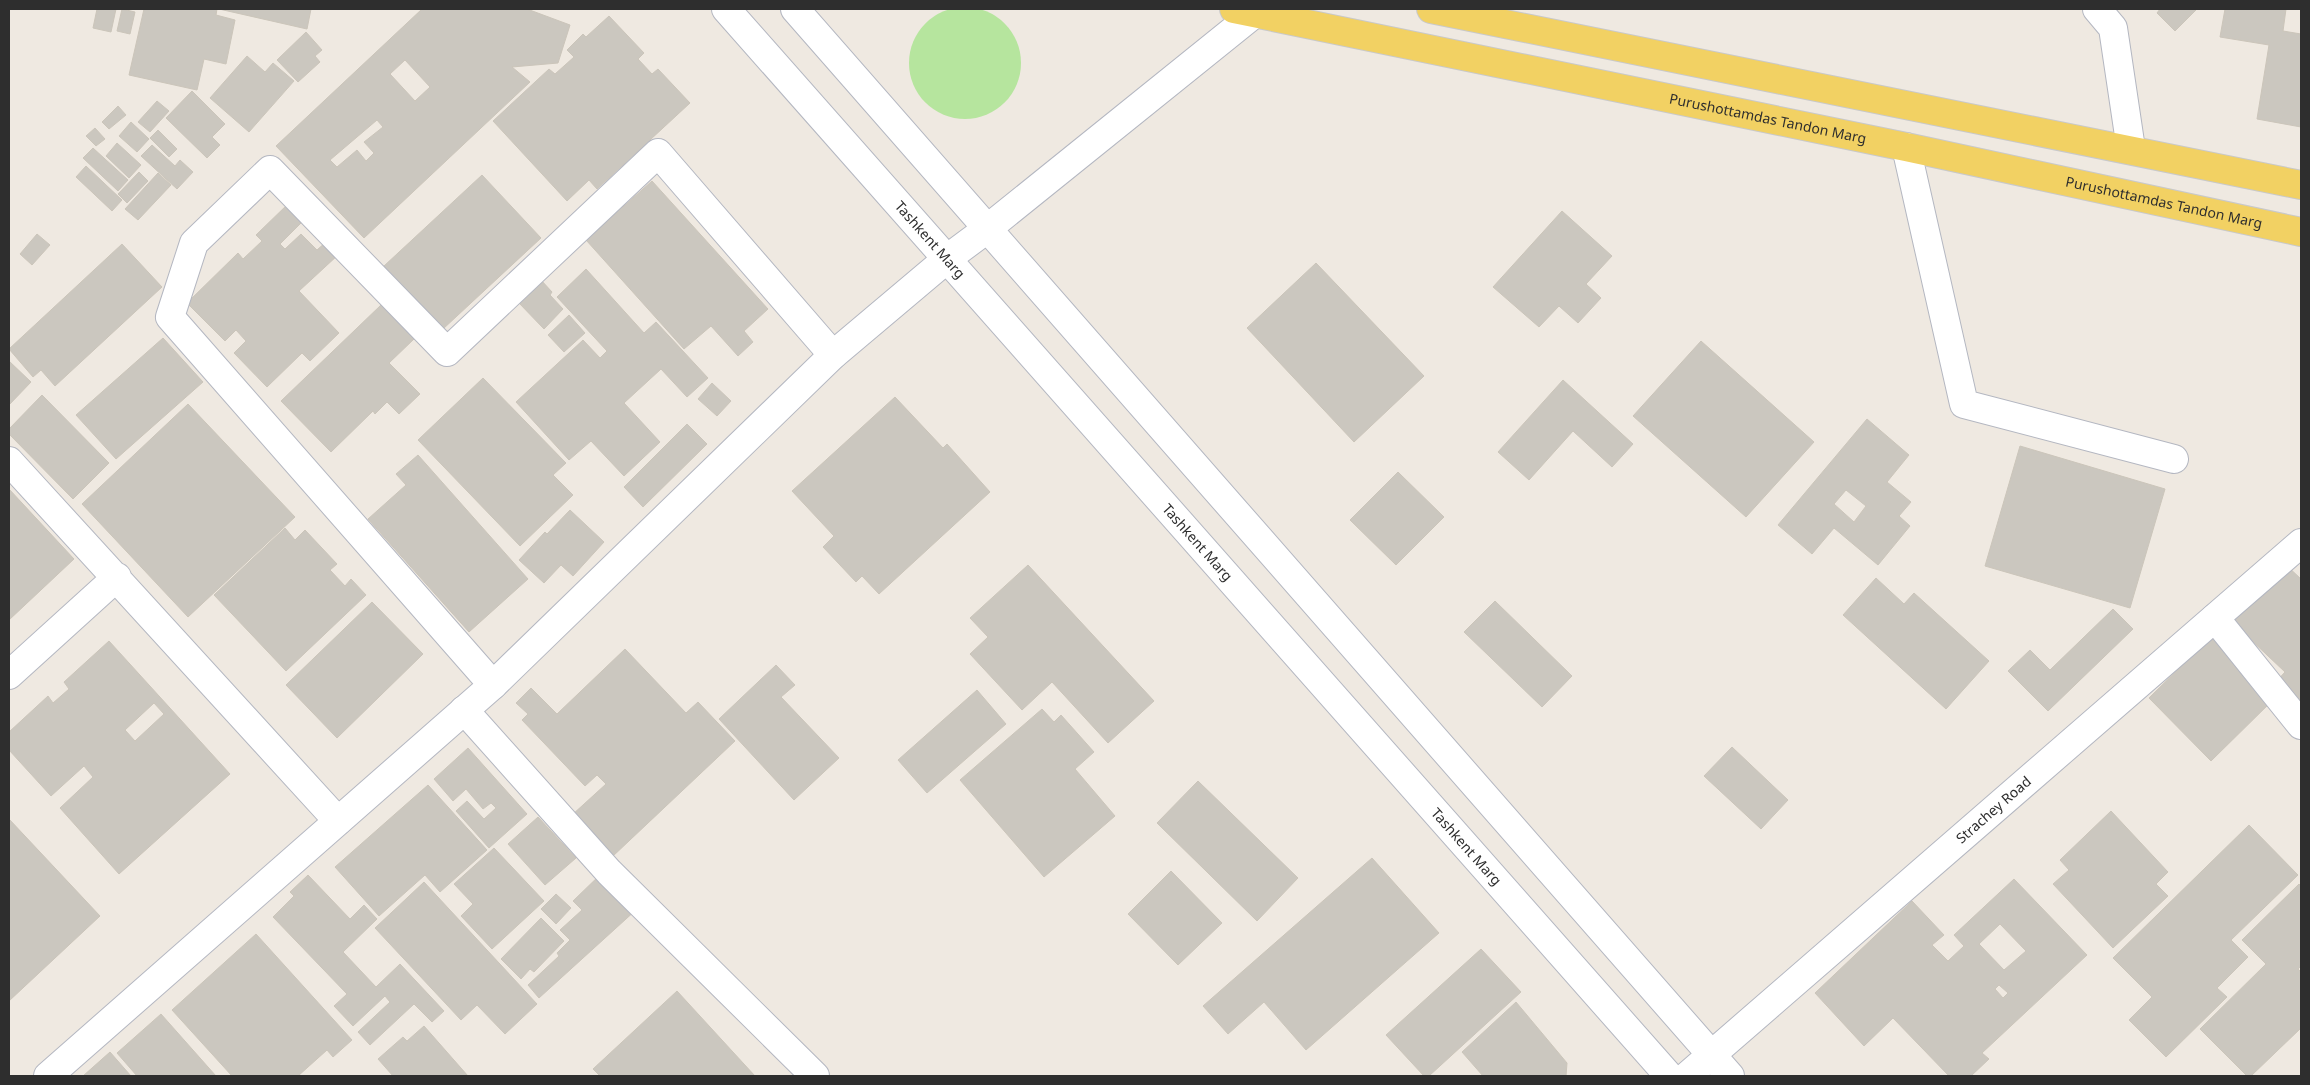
<svg xmlns="http://www.w3.org/2000/svg" width="2310" height="1085" font-family="'Noto Sans',sans-serif">
	<rect width="100%" height="100%" fill="#efe9e1"/>
	<path fill="#b6e59e" d="M909 63a56 56 0 1 1 112 0a56 56 0 1 1-112 0Z"/>
	<path fill="#cbc7bf" stroke="#cbc5ba" fill-rule="evenodd" d="M97 9H116L111 32 93 28Z
		M122 9 135 12 130 34 117 31Z
		M144 9H217L216 15 235 20 226 64 204 59 197 90 129 75Z
		M219 9H311L307 29Z
		M422 9H527L570 25 558 63 512 67 530 82 364 238 276 146ZM405 60 430 87 415 101 390 74ZM377 120 383 127 364 142 374 153 366 161 357 150 337 167 330 160Z
		M2160 9H2197L2175 31 2157 13Z
		M2225 9H2286L2283 31 2301 34V127L2257 119 2269 45 2220 37Z
		M609 16 644 53 638 59 652 74 658 69 690 103 597 189 589 180 567 201 493 121 549 69 555 74 574 57 567 50 583 34 586 37Z
		M306 32 322 50 315 56 320 62 298 82 277 60Z
		M247 56 265 72 273 63 294 81 249 132 210 98Z
		M192 91 225 124 212 137 220 145 207 158 166 118Z
		M157 101 169 111 150 132 138 122Z
		M118 106 126 115 109 129 102 122Z
		M131 122 149 139 137 152 119 136Z
		M95 128 105 139 96 146 86 136Z
		M158 130 177 149 169 157 150 138Z
		M117 143 141 165 129 178 106 156Z
		M152 145 175 166 180 160 193 172 177 189 141 156Z
		M93 148 128 180 118 191 83 158Z
		M86 166 122 200 112 211 76 177Z
		M139 172 148 181 127 203 118 194Z
		M158 173 171 185 138 220 125 209Z
		M482 175 541 238 443 329 384 266Z
		M652 181 768 309 744 331 753 342 738 356 711 326 684 349 586 240Z
		M289 203 305 219 280 244 285 249 301 234 317 250 326 242 338 255 299 291 339 333 310 361 302 353 267 387 234 353 246 341 236 330 225 341 187 303 238 253 243 259 262 241 256 235Z
		M1562 211 1612 256 1586 284 1601 298 1578 323 1559 306 1539 327 1493 287Z
		M37 234 50 245 32 265 20 254Z
		M122 244 162 287 55 386 41 370 33 377 9 349Z
		M1316 263 1424 376 1354 442 1247 328Z
		M586 269 644 333 656 322 708 378 687 397 661 369 624 403 660 442 624 476 591 441 569 460 516 402 583 340 600 358 607 351 557 297Z
		M541 280 552 292 550 295 563 309 544 329 519 303Z
		M381 305 414 339 389 363 420 394 399 414 387 402 375 414 373 411 331 452 281 401Z
		M569 315 585 333 564 352 548 335Z
		M163 338 203 382 116 459 76 415Z
		M1701 341 1814 442 1746 517 1633 416Z
		M9 361 31 382 9 405Z
		M483 378 566 463 553 475 573 495 520 546 418 440Z
		M1563 380 1633 444 1612 467 1573 431 1529 480 1498 452Z
		M712 383 731 401 717 416 698 399Z
		M42 395 109 463 73 499 9 434V429Z
		M895 397 943 448 947 444 990 492 879 594 862 576 856 582 823 547 834 536 792 491Z
		M188 404 295 517 188 617 82 504Z
		M1867 419 1909 455 1887 482 1911 502 1899 516 1910 526 1878 565 1834 528 1812 554 1778 525ZM1846 490 1866 506 1854 522 1834 504Z
		M687 424 707 444 643 507 624 487Z
		M2020 446 2165 489 2130 608 1985 566Z
		M418 455 528 579 469 632 368 519 406 485 396 474Z
		M1398 472 1444 517 1396 565 1350 520Z
		M9 489 74 559 9 620Z
		M570 510 604 542 573 576 561 565 544 583 519 560 545 532 547 534Z
		M285 528 295 540 305 530 337 564 330 570 345 586 351 579 366 595 286 671 214 595Z
		M2285 564 2301 579V708L2275 683 2285 672 2231 621Z
		M1028 565 1154 701 1108 743 1052 682 1022 710 970 654 988 637 970 618Z
		M1876 578 1904 604 1914 593 1989 661 1946 709 1843 615Z
		M1495 601 1572 676 1542 707 1464 632Z
		M372 602 423 654 337 738 286 685Z
		M2113 609 2133 629 2048 711 2008 671 2030 650 2050 670Z
		M2212 636 2274 699 2211 761 2149 698Z
		M109 641 230 774 119 874 60 808 93 777 84 766 51 796 9 750V732L48 696 53 703 69 689 64 682ZM154 703 164 714 135 741 125 730Z
		M625 649 686 713 698 702 735 741 612 857 572 815 606 784 597 775 585 786 522 720 528 714 516 703 531 688 557 714Z
		M776 665 795 685 781 697 839 758 794 800 719 719Z
		M977 690 1006 724 927 793 898 760Z
		M1042 709 1054 722 1061 715 1094 752 1075 769 1115 816 1044 877 960 780Z
		M1732 747 1788 800 1761 829 1704 776Z
		M468 748 527 814 489 848 456 811 467 801 484 819 496 808 491 803 483 809 466 789 453 801 434 779Z
		M1198 781 1298 878 1257 921 1157 823Z
		M428 785 487 850 440 892 425 875 379 916 335 867Z
		M2111 811 2168 872 2156 884 2168 896 2113 948 2053 884 2069 870 2060 860Z
		M538 817 576 858 545 885 508 844Z
		M9 819 100 916 9 1001Z
		M2249 825 2298 875 2231 940 2248 957 2217 988 2227 997 2166 1057 2129 1020 2152 997 2113 958Z
		M494 848 544 901 492 949 461 916 473 904 454 884Z
		M1372 858 1439 933 1306 1050 1264 1002 1228 1034 1203 1006Z
		M1171 871 1222 923 1178 965 1128 914Z
		M603 872 637 909 539 998 528 985 559 956 557 953 570 940 560 930 582 910 573 901Z
		M308 875 350 919 364 905 377 919 343 952 376 987 400 964 444 1011 432 1022 414 1004 370 1045 358 1032 390 1002 385 996 353 1026 334 1006 347 994 273 917 294 896 290 892Z
		M2014 879 2087 955 1982 1053 1989 1059 1971 1076H1949L1893 1018 1864 1046 1815 993 1912 901 1944 935 1932 945 1948 961 1964 946 1954 935ZM2000 924 2026 951 2004 970 1979 944ZM1999 985 2008 993 2003 998 1995 989Z
		M424 882 537 1004 505 1034 477 1005 461 1020 375 928Z
		M2299 884 2301 886V966L2298 969 2301 972V1028L2251 1076H2247L2200 1029 2266 964 2242 940Z
		M556 894 571 908 556 924 541 909Z
		M541 918 564 941 534 972 530 969 521 979 501 959Z
		M256 934 352 1040 333 1057 327 1050 298 1076H232L172 1010Z
		M1481 949 1521 992 1429 1076H1424L1386 1035Z
		M677 991 755 1076H600L593 1069Z
		M1516 1002 1567 1063 1566 1076H1483L1462 1052Z
		M161 1014 216 1076H137L117 1053Z
		M424 1026 468 1076H393L378 1059 403 1037 407 1041Z
		M110 1052 131 1076H83Z"/>
	<g fill="none" stroke-linecap="round" stroke-linejoin="round">
		<defs>
			<path id="street" d="M2097 9 2113 28 2131 149
				M1906 147 1964 404 2174 459
				M9 461 338 821
				M2215 618 2301 725
				M9 675 117 577
				M493 685 170 317 194 243 270 170 447 352 658 153 833 355
				M464 710 609 872 815 1076"/>
			<g id="secondary">
				<path id="s1" d="M726 9 1669 1076"/>
				<path d="M795 9 1730 1076"/>
				<path d="M48 1076 493 685 833 355 948 258 987 229 1260 9"/>
				<path id="s2" d="M1687 1076 2301 543"/>
			</g>
			<g id="primary">
				<path id="s3" d="M1234 9 1906 147 2301 232"/>
				<path d="M1431 9 2301 185"/>
			</g>
		</defs>
		<use href="#street" stroke="#b4b7c1" stroke-width="30"/>
		<use href="#secondary" stroke="#b4b7c1" stroke-width="30"/>
		<use href="#primary" stroke="#c9c9c9" stroke-width="30"/>
		<use href="#street" stroke="#fff" stroke-width="28"/>
		<use href="#secondary" stroke="#fff" stroke-width="28"/>
		<use href="#primary" stroke="#f2d163" stroke-width="28"/>
	</g>
	<g text-anchor="middle" stroke-width="4" stroke-linejoin="round" paint-order="stroke">
		<g font-size="14" fill="#2e2e2e" stroke="#fff">
			<text dy="5" stroke="none"><textPath href="#s3" startOffset="545">Purushottamdas Tandon Marg</textPath></text>
			<text dy="5" stroke="none"><textPath href="#s3" startOffset="950">Purushottamdas Tandon Marg</textPath></text>
			<text dy="5" stroke="none"><textPath href="#s1" startOffset="308">Tashkent Marg</textPath></text>
			<text dy="5" stroke="none"><textPath href="#s1" startOffset="712">Tashkent Marg</textPath></text>
			<text dy="5" stroke="none"><textPath href="#s2" startOffset="406">Strachey Road</textPath></text>
			<text dy="5" stroke="none"><textPath href="#s1" startOffset="1118">Tashkent Marg</textPath></text>
		</g>
	</g>
	<rect width="2310" height="1085" fill="none" stroke="#2e2e2e" stroke-width="20"/>
</svg>
